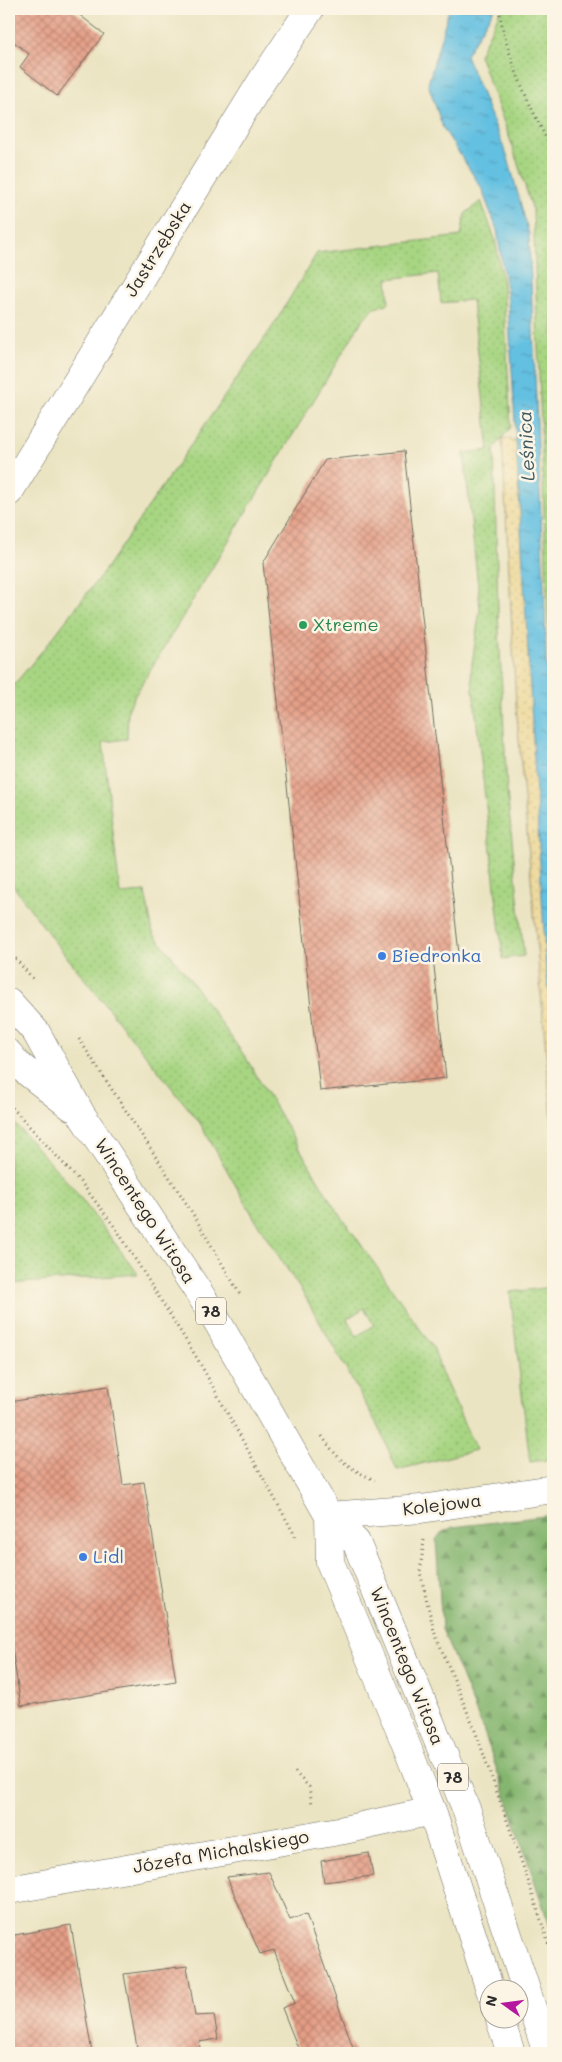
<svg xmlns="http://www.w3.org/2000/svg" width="562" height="2062" font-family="Mali,sans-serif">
	<defs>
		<pattern id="grass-dots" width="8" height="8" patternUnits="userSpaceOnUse" patternTransform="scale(1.25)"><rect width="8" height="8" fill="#a7d582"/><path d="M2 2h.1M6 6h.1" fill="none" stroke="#90b770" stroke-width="1.8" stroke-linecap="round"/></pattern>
		<pattern id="forest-firs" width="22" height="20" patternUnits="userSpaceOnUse" patternTransform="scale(1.25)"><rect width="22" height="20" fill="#85b670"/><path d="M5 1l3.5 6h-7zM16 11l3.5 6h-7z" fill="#6d945c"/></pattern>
		<pattern id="sand-dots" width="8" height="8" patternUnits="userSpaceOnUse" patternTransform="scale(1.25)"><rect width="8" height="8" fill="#eeda9e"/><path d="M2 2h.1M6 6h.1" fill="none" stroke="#cb8" stroke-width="1.8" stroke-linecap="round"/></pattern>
		<pattern id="water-ripples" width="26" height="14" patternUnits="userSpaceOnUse" patternTransform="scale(1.25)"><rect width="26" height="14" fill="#63c0e1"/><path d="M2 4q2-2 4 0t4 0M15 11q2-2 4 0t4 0" fill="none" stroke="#529cb7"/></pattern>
		<pattern id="building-cross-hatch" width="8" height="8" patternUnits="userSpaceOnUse" patternTransform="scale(1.25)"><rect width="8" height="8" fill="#e59e86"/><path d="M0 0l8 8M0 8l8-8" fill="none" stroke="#ba816e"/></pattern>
	</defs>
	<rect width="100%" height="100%" fill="#fcf5e5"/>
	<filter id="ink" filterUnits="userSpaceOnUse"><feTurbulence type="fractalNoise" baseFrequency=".02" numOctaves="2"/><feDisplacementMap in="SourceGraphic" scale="10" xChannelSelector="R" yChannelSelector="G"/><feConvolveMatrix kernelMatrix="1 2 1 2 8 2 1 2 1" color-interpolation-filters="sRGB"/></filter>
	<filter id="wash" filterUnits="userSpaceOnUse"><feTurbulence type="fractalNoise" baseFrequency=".0096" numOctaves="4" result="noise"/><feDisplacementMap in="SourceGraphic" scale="20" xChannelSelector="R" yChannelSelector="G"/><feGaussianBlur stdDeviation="1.12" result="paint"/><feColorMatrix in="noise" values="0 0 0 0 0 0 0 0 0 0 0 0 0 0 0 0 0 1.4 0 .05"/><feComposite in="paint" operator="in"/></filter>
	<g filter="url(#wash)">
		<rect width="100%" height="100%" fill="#ebe4c2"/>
		<path fill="url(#grass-dots)" stroke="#698056" fill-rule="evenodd" d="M501 9H553V753L533 211 510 139 479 55Z
			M481 201 495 239 503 284 511 427 494 448 498 610 507 791 524 956 503 959 471 671 480 609 479 596 464 453 489 450 472 300 441 303 438 273 387 279 389 303 375 308 363 319 134 697 128 710 127 739 103 742 120 894 145 892 153 933 184 971 246 1058 332 1203 434 1349 442 1374 476 1450 397 1470 379 1428 306 1298 256 1221 200 1123 51 937 9 880V691L51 640 104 571 273 326 317 253 461 236 465 214ZM364 1308 374 1325 357 1336 347 1319Z
			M9 1117 73 1188 138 1274 9 1284Z
			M553 1287V1459L530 1462 510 1292Z"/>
		<path fill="url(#forest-firs)" stroke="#58704e" d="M553 1515V1936L483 1729 442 1629 436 1540 441 1533 453 1527Z"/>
		<path fill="url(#sand-dots)" stroke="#8c8264" d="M502 438 517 441 553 1011V1132L516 705Z"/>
		<path fill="url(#water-ripples)" stroke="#477686" d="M449 9H494L466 55 508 158 529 234 545 611 548 747 553 804V1019L546 969 508 300 497 230 481 187 443 128 428 84Z"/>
		<g id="blocks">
			<path fill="url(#building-cross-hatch)" d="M9 9H72L104 34 57 96 20 67 29 54 9 38Z
				M404 451 459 954 433 957 446 1078 320 1091 263 563 325 460Z
				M108 1386 123 1485 144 1482 176 1681 21 1706 9 1629V1402Z
				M369 1853 373 1876 324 1882 321 1861Z
				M269 1872 290 1920 306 1914 355 2053H300L282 2008 295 2003 274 1950 260 1954 227 1877Z
				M71 1925 92 2053H9V1936Z
				M187 1966 195 2016 214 2015 218 2039 199 2042 201 2053H138L124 1974Z"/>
		</g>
	</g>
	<g filter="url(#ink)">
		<use href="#blocks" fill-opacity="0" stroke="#6e6c60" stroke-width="1"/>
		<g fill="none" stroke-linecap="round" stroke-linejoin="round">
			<defs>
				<path id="minor" d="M329 1516 421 1509 553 1489
					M9 1890 344 1830 432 1811"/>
				<path id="secondary" d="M9 492 263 79 310 9"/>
				<path id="primary" d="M9 1002 36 1032 81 1114 213 1314 329 1516 356 1542 467 1811 547 2053
					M9 1054 17 1064 72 1107
					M329 1516 330 1562 407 1747 432 1811 490 1990
					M500 2020 511 2053"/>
			</defs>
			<use href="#minor" stroke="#6e6c60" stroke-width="29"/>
			<use href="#secondary" stroke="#6e6c60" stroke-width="29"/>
			<use href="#primary" stroke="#6e6c60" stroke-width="29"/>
			<path stroke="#6e6c60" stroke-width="3" stroke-dasharray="1 4" stroke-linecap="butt" d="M499 9C507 60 530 106 553 152
				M9 951 33 979
				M79 1039 190 1209 241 1296
				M9 1104 83 1185 117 1230 197 1358 297 1539
				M322 1436C337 1459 349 1469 375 1480
				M424 1540 420 1572 434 1631 476 1733 529 1883 553 1958
				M295 1772 309 1787 312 1804"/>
			<use href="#minor" stroke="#fff" stroke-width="28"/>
			<use href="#secondary" stroke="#fff" stroke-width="28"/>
			<use href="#primary" stroke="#fff" stroke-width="28"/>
		</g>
	</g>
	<circle fill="#2e9e5b" stroke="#fcf5e5" stroke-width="2" cx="303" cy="625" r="5"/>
	<g fill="#3f7fe0" stroke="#fcf5e5" stroke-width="2">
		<circle cx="382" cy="956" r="5"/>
		<circle cx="83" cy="1557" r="5"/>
	</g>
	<g text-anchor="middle" stroke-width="5" stroke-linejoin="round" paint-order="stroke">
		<g fill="#fcf5e5" stroke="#6a6863" stroke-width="1">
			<rect x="196" y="1297.5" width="30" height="27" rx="4"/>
			<rect x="438" y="1763.5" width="30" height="27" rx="4"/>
		</g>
		<g font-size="16" font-weight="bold" fill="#2b2b2b">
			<text x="211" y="1317">78</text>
			<text x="453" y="1783">78</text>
		</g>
		<g font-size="18" fill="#2b2b2b" stroke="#fcf5e5">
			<text transform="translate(158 249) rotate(-58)" y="6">Jastrzębska</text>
			<text transform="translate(145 1211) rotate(57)" y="6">Wincentego Witosa</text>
			<text transform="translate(442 1505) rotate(-7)" y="6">Kolejowa</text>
			<text transform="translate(407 1666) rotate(68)" y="6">Wincentego Witosa</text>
			<text transform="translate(221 1852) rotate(-10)" y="6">Józefa Michalskiego</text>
		</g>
		<g font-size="18" fill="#27864d" stroke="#fcf5e5" text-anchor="start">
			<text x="313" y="631">Xtreme</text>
		</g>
		<g font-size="18" fill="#366cbe" stroke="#fcf5e5" text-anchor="start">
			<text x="392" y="962">Biedronka</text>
			<text x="93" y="1563">Lidl</text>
		</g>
		<g font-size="19" font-style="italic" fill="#3c5862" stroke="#fcf5e5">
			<text transform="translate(526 446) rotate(-93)" y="7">Leśnica</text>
		</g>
	</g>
	<rect width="562" height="2062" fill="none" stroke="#fcf5e5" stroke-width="30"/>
	<g transform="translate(504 2004) rotate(284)"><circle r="24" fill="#fcf5e5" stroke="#a8a49b"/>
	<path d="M0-4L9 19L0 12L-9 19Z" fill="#b5179e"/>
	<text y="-8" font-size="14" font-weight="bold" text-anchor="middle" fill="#2b2b2b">N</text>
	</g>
</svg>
